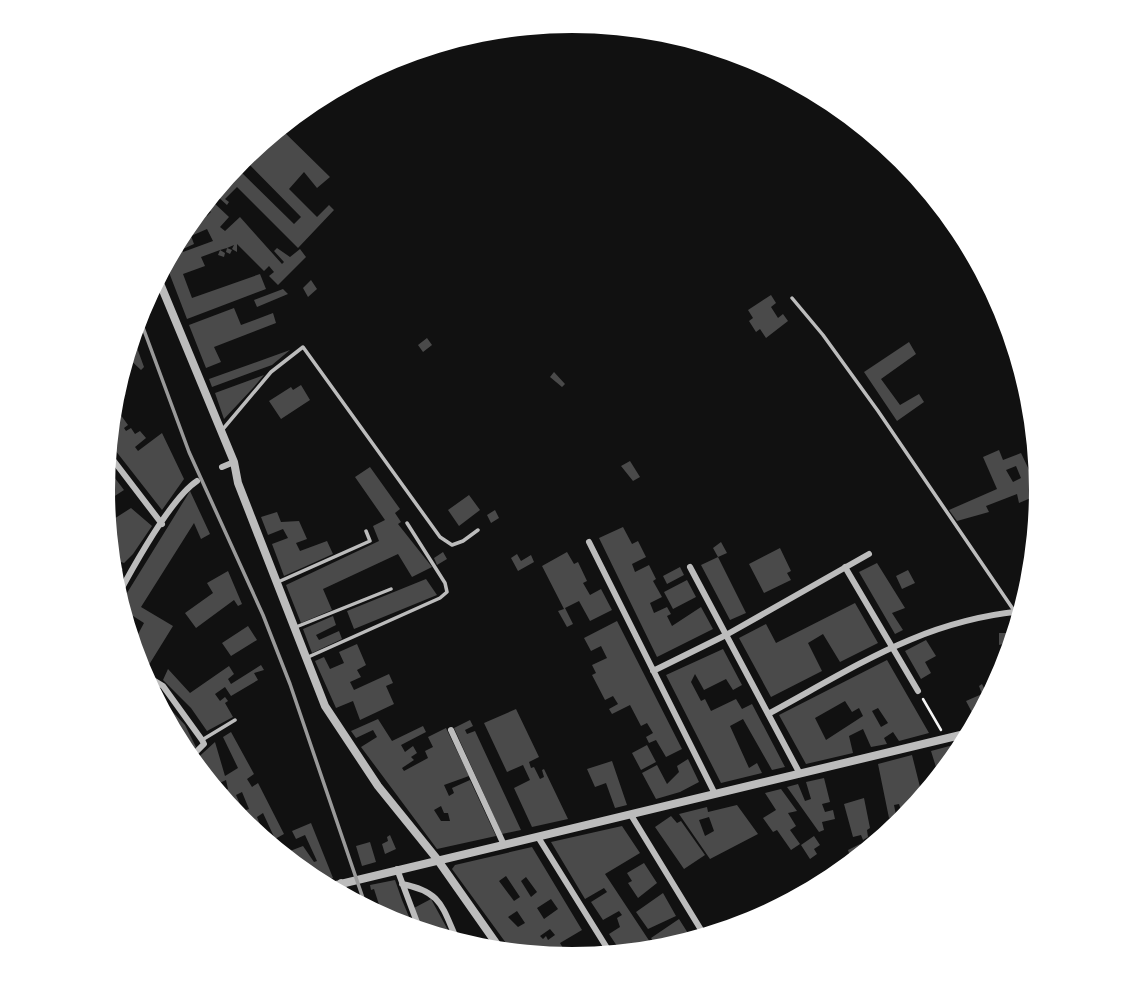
<svg xmlns="http://www.w3.org/2000/svg" width="1145" height="981" font-family="'Golos Text',sans-serif">
	<rect width="100%" height="100%" fill="#111"/>
	<path fill="#4a4a4a" fill-rule="evenodd" d="M279 127 330 177 317 188 304 172 289 189 317 217 329 205 334 210 298 248 237 187 225 199 229 202 227 205 217 196 212 201 229 217 220 227 225 231 240 217 282 264 284 262 274 251 277 248 290 257 300 249 306 257 278 285 269 276 274 272 269 266 264 271 237 244V252L232 249 234 245 227 248 232 250 230 254 226 252 227 248 220 250 225 253 224 257 218 255 220 250 201 257 205 266 183 274 192 298 260 274 266 289 187 319 165 262 187 224 191 228 196 224 191 218 200 208 207 216 211 212 203 204 235 166 294 224 301 217 242 157ZM207 229 213 241 183 252V249L194 244 191 236Z
		M311 280 317 289 308 297 303 288Z
		M283 289 288 294 257 307 254 300Z
		M771 295 776 303 771 307 778 318 783 314 788 321 766 338 760 329 756 332 749 321 753 318 748 310Z
		M234 308 241 325 273 313 276 323 214 347 221 362 206 368 189 325Z
		M132 334 144 367 141 370 125 355Z
		M427 338 432 345 423 352 418 345Z
		M909 342 916 354 881 379 900 405 919 394 924 402 897 421 864 372Z
		M290 350 272 365 212 387 209 379Z
		M554 372 565 384 562 387 550 377Z
		M264 375 253 388 224 419 215 393Z
		M301 385 310 400 281 419 269 401 291 387 293 390Z
		M116 387 126 394 112 403 128 425 124 428 126 431 131 428 135 434 140 431 146 438 135 447 138 451 162 433 184 479 162 510 108 441 112 399Z
		M999 450 1003 460 1021 453 1031 474 1035 473 1040 494 1019 503 1017 494 986 506 989 512 957 521 949 510 997 489 983 457ZM1016 466 1021 478 1013 482 1006 470Z
		M630 461 640 477 633 481 621 466Z
		M105 465 124 490 104 503 103 490Z
		M370 467 400 509 395 513 401 522 398 524 432 567 412 577 398 554 323 589 332 610 301 623 286 585 379 541 373 526 385 520 355 477Z
		M190 491 210 534 201 539 194 523 141 607 173 626 147 668 136 661 128 633 136 638 144 623 133 616 126 628 119 606Z
		M469 495 480 510 459 526 448 510Z
		M131 508 152 526 133 554 124 563 121 562 119 566 123 569 118 576 111 571 109 552 116 542 112 539 108 544 106 524Z
		M495 510 499 518 491 523 487 515Z
		M277 512 281 522 299 521 307 539 296 543 300 551 327 541 333 554 284 576 272 544 288 538 283 529 268 535 261 517Z
		M623 527 632 544 638 541 646 557 632 564 635 572 649 565 656 579 653 581 662 597 650 603 654 613 667 607 671 614 667 616 672 626 701 607 713 629 657 657 599 538Z
		M721 542 727 553 718 557 746 613 730 620 701 565 718 557 713 548Z
		M780 548 791 571 787 573 791 580 764 593 749 564Z
		M443 552 447 559 437 565 434 558Z
		M567 552 574 564 578 562 587 581 583 583 590 595 601 589 612 610 590 621 579 601 565 608 573 624 567 627 558 611 564 609 542 566Z
		M517 554 521 561 531 555 534 562 518 571 511 558Z
		M877 563 905 608 892 613 903 630 895 634 859 572Z
		M680 567 684 575 667 584 663 576Z
		M908 570 915 583 902 589 896 576Z
		M228 571 242 604 238 606 234 600 196 628 185 613 213 593 207 583Z
		M426 579 437 595 354 629 347 611Z
		M687 580 696 597 673 609 664 592Z
		M855 603 878 643 840 662 823 634 808 643 822 671 771 697 739 638 766 624 776 643Z
		M333 616 336 625 316 635 319 640 339 631 342 639 312 653 303 629Z
		M617 621 682 749 666 757 656 740 649 743 646 737 653 733 647 723 641 726 630 705 612 714 609 709 618 704 613 696 605 700 592 675 596 673 592 665 607 658 601 646 591 651 584 638Z
		M248 626 257 640 231 656 222 643Z
		M999 633H1007L1008 643 999 645Z
		M926 640 936 656 925 662 931 673 921 679 905 651Z
		M357 644 366 665 357 670 361 677 350 682 354 690 389 674 393 683 386 686 394 704 360 720 353 701 336 708 315 661 324 657 330 669 344 663 339 652Z
		M723 649 742 685 733 690 726 679 704 690 695 674 691 682 701 701 705 699 711 711 736 699 742 709 752 704 785 767 772 770 743 719 730 726 749 768 757 763 762 773 721 783 666 675Z
		M887 660 929 733 899 741 893 732 884 738 887 744 871 747 863 729 849 736 853 753 806 764 779 715ZM845 701 852 712 859 708 863 716 826 740 815 718ZM878 708 888 723 881 727 872 711Z
		M261 665 264 670 254 673 258 680 231 696 225 687 215 694 220 701 225 697 228 701 225 703 233 717 207 731 191 708 163 680 168 669 190 693 229 666 234 674 228 679 231 684Z
		M145 682 185 725 196 747 187 757Z
		M982 684 990 700 977 722 966 701 982 694 979 686Z
		M516 709 539 757 529 762 531 768 534 767 540 779 544 777 542 770 544 769 568 819 532 827 514 788 530 780 523 765 507 772 484 723Z
		M378 719 392 741 423 726 426 732 401 745 405 752 413 746 417 753 411 757 414 760 402 768 404 771 428 758 425 751 433 747 428 737 446 728 469 776 444 785 449 796 454 793 452 788 470 780 496 836 437 849 361 747 377 737 373 730 356 738 351 731ZM441 806 444 813H448L450 821H441L434 810Z
		M470 720 473 726 465 730 467 734 475 731 521 830 502 834 454 728Z
		M231 732 254 774 247 779 252 787 258 783 284 834 275 839 263 813 257 817 268 845 240 822 238 814 235 815 217 794 228 789 226 780 211 787 192 763 215 742 225 776 238 768 223 737ZM242 792 249 809 243 811 236 795Z
		M968 741 963 752 940 780 931 751Z
		M647 745 656 762 641 770 632 753Z
		M912 755 923 799 914 811 902 814 899 804 894 805 896 815 889 818 878 764Z
		M688 759 699 782 680 792 656 799 642 773 657 765 667 784 679 772 677 766Z
		M612 761 627 805 615 808 606 783 595 787 587 769Z
		M824 778 830 802 822 804 825 812 833 810 835 819 822 822 824 830 819 832 787 787 798 784 805 801 811 799 806 782Z
		M781 789 797 811 788 813 796 826 790 830 800 844 791 850 777 830 773 832 763 818 776 810 765 793Z
		M864 798 870 828 867 830 868 837 863 840 861 835 853 837 844 804Z
		M737 805 758 834 710 859 679 814 707 807 708 812ZM709 817 714 831 705 836 699 820Z
		M671 816 677 823 681 821 705 855 684 869 655 827Z
		M311 823 333 878 316 883 288 858 293 857 290 851 303 846 314 862 317 861 305 835 296 839 292 831Z
		M622 826 640 853 605 874 650 942 637 954 623 955 609 934 620 927 617 918 622 915 619 911 603 920 591 902 607 892 604 888 585 899 551 842Z
		M390 835 396 849 385 854 382 844 388 841 387 837Z
		M814 836 820 845 814 849 817 854 810 859 801 845Z
		M370 842 376 862 362 866 356 846Z
		M860 844 864 856 852 863 848 850Z
		M532 847 582 930 560 943 570 960 514 954 452 869 455 865ZM506 876 520 897 514 901 499 881ZM526 877 537 892 531 897 521 881ZM551 899 558 909 544 919 537 908ZM517 911 525 923 518 927 508 917ZM550 929 555 935 548 940 546 936 543 939 540 936Z
		M644 863 657 883 638 898 628 883 632 881 627 873Z
		M395 880 402 900 415 931 389 922 393 917 391 911 382 914 374 889 371 890 370 885Z
		M663 893 676 916 648 929 636 912Z
		M431 899 455 943 424 934 414 908Z
		M679 919 691 938 679 946 660 951 651 938Z
		M594 949 600 957 577 960Z"/>
	<g fill="none" stroke-linecap="round" stroke-linejoin="round">
		<path stroke="#f5f5f5" stroke-width="2.5" d="M923 699 941 730"/>
		<path stroke="#bcbcbc" stroke-width="3.5" d="M792 298 823 335 878 411 1015 612
			M223 429 271 372 303 347 440 537 452 545 463 541 478 530
			M278 582 370 541 366 531
			M296 627 391 589
			M306 658 440 598 447 592 445 583 407 523
			M202 740 235 720"/>
		<path stroke="#bcbcbc" stroke-width="6" d="M107 452 162 524
			M222 467 234 462
			M589 542 715 794
			M690 567 800 774
			M845 567 918 691
			M117 597C132 569 171 498 197 481
			M1012 650 1015 612
			M653 671 726 635 869 554
			M140 672 163 686 202 740 204 744 189 759
			M768 714C855 667 923 620 1024 611
			M451 730 504 845
			M631 815 706 938
			M538 837 612 956
			M397 869 421 933
			M402 884C444 892 442 909 459 944"/>
		<path stroke="#bcbcbc" stroke-width="8" d="M157 276 234 462 238 483 325 706 378 786 437 859 503 953
			M341 883 346 899
			M324 888 973 732"/>
		<path stroke="#9a9a9a" stroke-width="3.5" d="M138 314 189 452 263 615 290 684 367 910"/>
	</g>
	<path d="M0 0H1145V981H0ZM115 490a457 457 0 1 1 914 0a457 457 0 1 1-914 0Z" fill="#fff" fill-rule="evenodd"/>
</svg>
